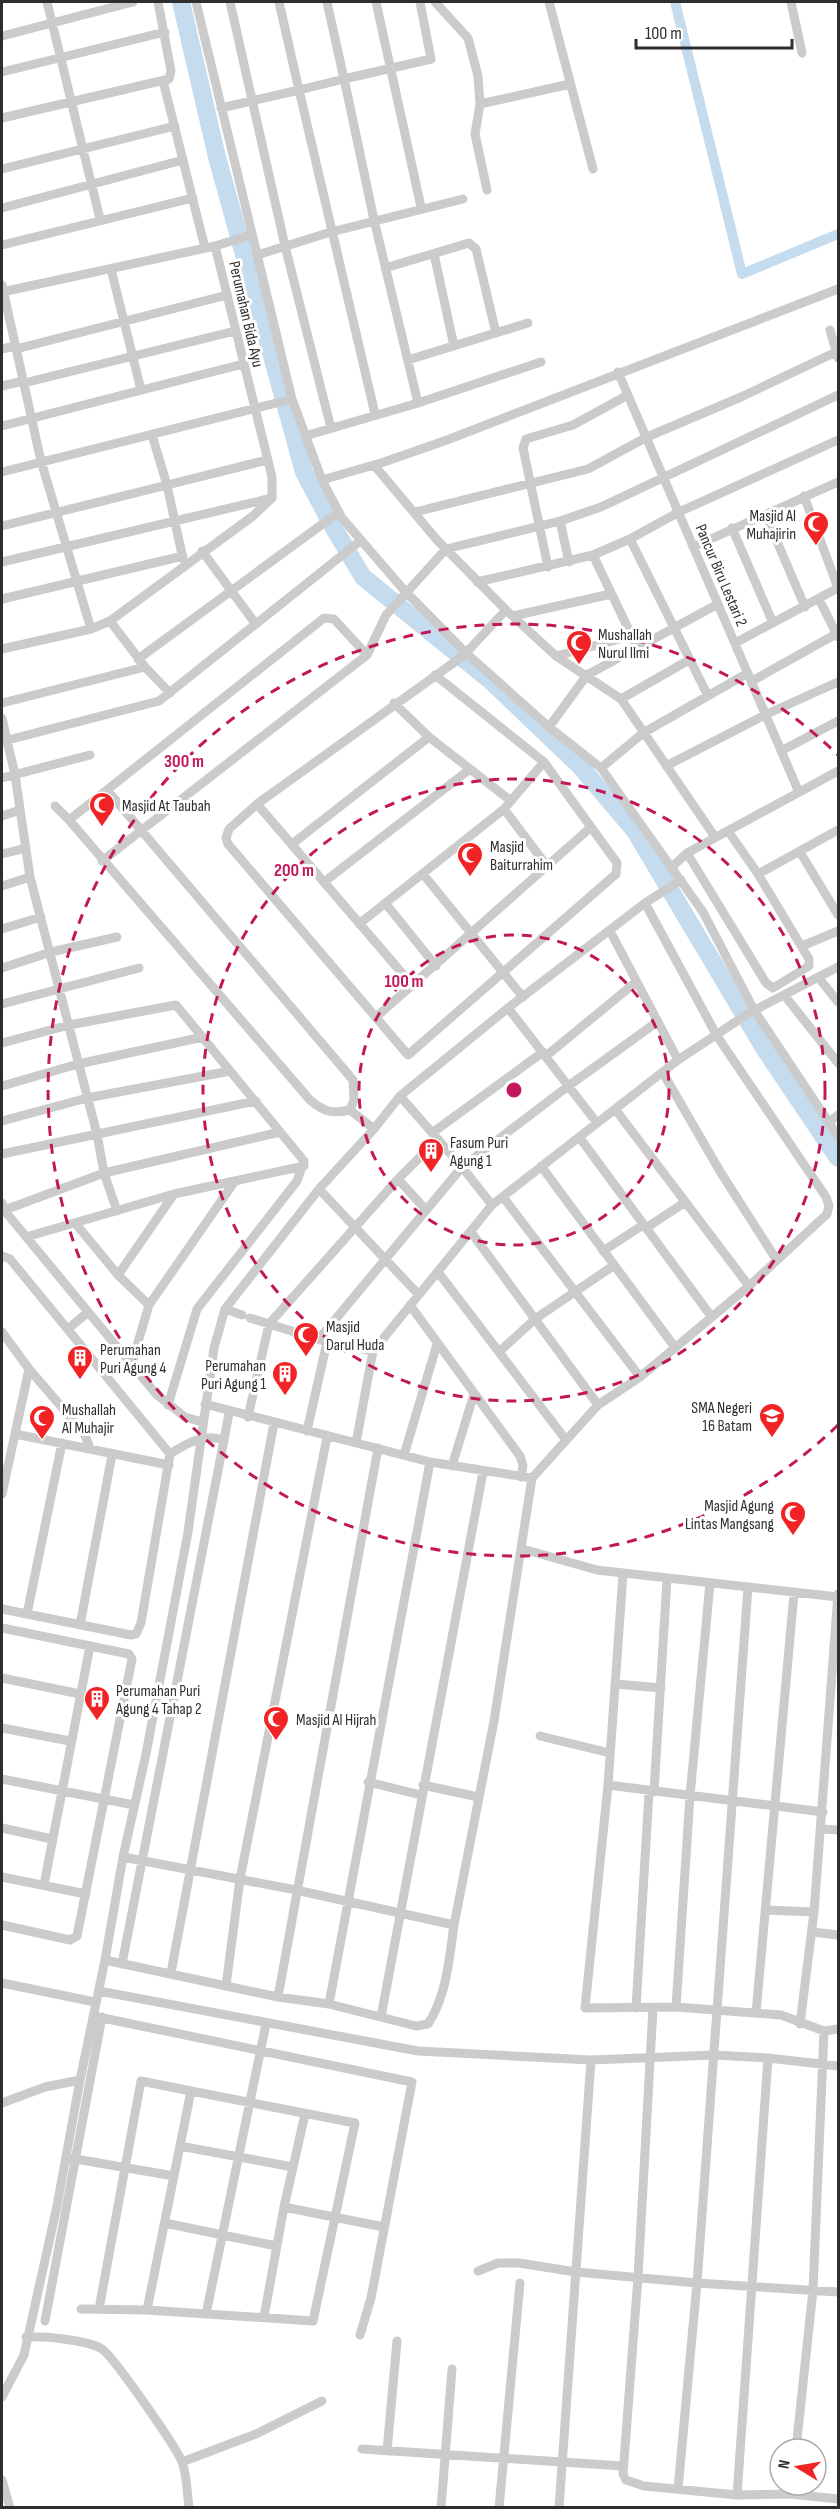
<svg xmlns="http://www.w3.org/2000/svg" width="840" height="2509" font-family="'Sofia Sans Condensed',sans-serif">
	<rect width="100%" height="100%" fill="#fff"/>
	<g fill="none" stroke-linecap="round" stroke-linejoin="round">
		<path stroke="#c5dbee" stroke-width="10" d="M675 2 742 274 838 234"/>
		<path stroke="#c5dbee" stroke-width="18" d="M181 2 217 157 304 472 332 525 363 577 491 681 579 765 635 831 764 1048 838 1158"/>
		<path stroke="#cbcbcb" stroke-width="9" d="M47 2 100 219
			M196 2 292 399 322 480 342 518 403 589 466 653 549 727 601 768 703 912 754 1010 838 1136
			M230 2 285 246 331 428
			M279 2 299 90 344 79 345 83 374 220 418 403
			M327 2 344 79 431 59 420 2
			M376 2 421 207
			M435 2 468 38 478 76 480 104 475 134 487 190
			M549 2 593 169
			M791 2 802 53
			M2 36 133 2
			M2 72 165 32
			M163 81 205 248
			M480 104 570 84
			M221 108 299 90 375 414
			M2 118 169 79 171 71 158 2
			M2 169 175 126
			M2 208 183 160
			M2 245 193 198
			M215 246 272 477V498
			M434 254 454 346
			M257 255 331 232 463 199
			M385 268 469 243 476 249 496 333
			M111 269 141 390
			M2 285 41 461 91 629
			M2 292 215 246 251 235
			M830 330 838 358
			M2 349 15 346
			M16 349 227 295
			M408 360 528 323
			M618 372 798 790
			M24 383 235 331
			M2 386 23 381
			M2 426 243 364
			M305 436 418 403 541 362
			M374 465 437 540 506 610 556 656 621 699 715 837
			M2 472 292 399
			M322 480 384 462 447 440 838 289
			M804 496 838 588
			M415 512 588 469 647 437 741 397 836 352
			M766 516 805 607
			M560 521 569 562
			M2 526 167 485 152 435
			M732 528 773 623
			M630 539 708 696
			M693 547 838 482
			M202 551 255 623
			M183 559 167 485 267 460
			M2 562 272 498
			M548 567 523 448 526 439 573 425 628 395
			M477 582 593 555
			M2 599 183 556
			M819 599 838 637
			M513 616 611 594
			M110 621 145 667 170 693
			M735 643 838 588
			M637 647 593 555 630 539 679 512 838 440
			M2 649 91 629 110 621 253 516 272 498
			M556 656 631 636
			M138 659 339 512
			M435 675 544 762 617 863 616 874 408 1055 228 844 226 838 229 829 257 804 463 656 506 610
			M752 681 838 633
			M621 699 689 660
			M2 703 145 667
			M394 703 429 737 511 801
			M2 718 15 775 30 877 97 1134 104 1173 117 1211
			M549 727 587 675 718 604
			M4 741 159 701 360 541
			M781 751 838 721
			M666 766 767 714 838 682
			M601 768 643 733 748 673
			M2 778 90 755
			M107 790 353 1080 354 1100 350 1110
			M257 804 413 986
			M55 806 69 820 310 1100C324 1112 332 1114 350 1110
			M504 809 547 866
			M2 816 20 810
			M69 820 324 618 334 619 367 655
			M292 844 429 737
			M800 852 838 915
			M687 853 766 983 773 988 809 966V959L758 874 728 831
			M2 854 26 848
			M102 861 367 655 386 615 446 549 560 521 601 507 838 395
			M673 866 687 853 838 771
			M423 874 523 997
			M758 874 838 830
			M324 882 470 769
			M2 886 30 877
			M645 903 717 1036 826 1197 829 1206 827 1214 749 1286 640 1377 598 1405 532 1478 494 1721 454 1925 296 1890 123 1857 146 1754 188 1532 214 1348 225 1309 319 1189 374 1129 400 1096 508 1008 645 903 681 880
			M386 904 436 966
			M359 924 504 809 544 762
			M2 929 41 917
			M610 931 678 1060
			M802 946 838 931
			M2 968 51 952 117 937
			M818 977 838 1002
			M785 996 838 1063
			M2 1004 139 968
			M508 1008 597 1123
			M376 1017 590 828
			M2 1043 69 1025 176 1005 304 1161 297 1181 197 1309 168 1405
			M546 1056 636 982
			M663 1073 721 1173 776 1259
			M2 1086 78 1064 203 1037
			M400 1096 462 1167 492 1205
			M615 1109 749 1286
			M350 1110 374 1129
			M2 1121 87 1098 230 1071
			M829 1122 838 1115
			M432 1133 543 1052
			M580 1138 711 1316
			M2 1154 256 1101
			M541 1166 674 1346
			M398 1179 426 1210
			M319 1189 418 1294
			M503 1197 640 1377
			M2 1203 4 1210 156 1394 185 1417 202 1422
			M2 1211 104 1173 280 1132
			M76 1224 118 1275 149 1305
			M646 1228 684 1203
			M471 1232 598 1405
			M26 1237 174 1194 304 1166
			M603 1251 643 1225
			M2 1256 10 1259 170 1454
			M438 1272 566 1440
			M118 1275 174 1194
			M410 1305 520 1456 523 1466 521 1477
			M225 1309 242 1315
			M250 1318 327 1342 373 1351
			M69 1328 87 1313
			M2 1332 29 1369 84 1433 90 1448
			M319 1339 462 1167 567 1087 657 1022
			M499 1352 535 1319 613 1266
			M131 1366 149 1305 235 1181
			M205 1404 430 1462 532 1478
			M248 1417 269 1324 398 1179 438 1139
			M307 1431 327 1342
			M15 1434 169 1465
			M224 1440 229 1413
			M356 1443 373 1351 492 1205 678 1060 749 1013 838 967
			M404 1455 437 1344
			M452 1466 474 1394
			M2 1494 29 1369
			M523 1549 597 1570 838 1597
			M623 1574 608 1785 585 2008 676 2007 781 2015 824 2031 838 2029
			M2 1609 131 1635 136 1634 141 1623 170 1454C187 1443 204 1433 224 1440L122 1964
			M27 1614 62 1443
			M80 1625 112 1455
			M2 1628 129 1654 132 1659 77 1936 70 1940 2 1925
			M2 1678 80 1694
			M615 1684 661 1688
			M2 1728 70 1741
			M540 1736 610 1753
			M2 1779 134 1805
			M368 1782 421 1795
			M423 1785 478 1797
			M608 1785 823 1812
			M654 1792 667 1579
			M2 1828 52 1839
			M821 1829 838 1830
			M2 1877 86 1894
			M44 1885 90 1646
			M766 1910 814 1912
			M812 1932 838 1935
			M105 1960 278 1997 329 2004 430 1462
			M171 1973 274 1423
			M2 1983 95 2002
			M226 1986 240 1879 327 1437
			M99 1991 418 2051 591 2060 559 2508
			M278 1997 378 1448
			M329 2004 416 2026 428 2024C447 1995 449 1959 454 1925
			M676 2007 690 1796 710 1583
			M636 2008 649 1792
			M653 2008 638 2277 623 2474 626 2480 644 2486 737 2495 791 2494 838 2499
			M756 2013 794 1593
			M93 2016 412 2082 371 2298 360 2335
			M381 2017 483 1472
			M800 2024 814 1912 838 1594
			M591 2060 714 2055 768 2058 838 2066
			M2 2103 45 2087 80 2080 105 1960 123 1857
			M305 2114 284 2207 384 2227
			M180 2146 293 2167
			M70 2158 174 2176
			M165 2223 276 2246
			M478 2271 498 2263H519L576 2272 697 2283 838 2292
			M81 2309 147 2310 313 2321 355 2123 191 2091 147 2310
			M99 2309 141 2081 191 2091
			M206 2314 266 2024
			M264 2317 284 2207
			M45 2321 102 2017
			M26 2337C43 2336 88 2340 102 2349 113 2356 177 2448 182 2462 187 2475 187 2493 189 2508
			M2 2397 24 2355 57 2206 80 2080
			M362 2449 623 2466
			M796 2449 813 2290 824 2031
			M387 2451 397 2341
			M182 2462 256 2434 322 2401
			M2 2480 10 2508
			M678 2489 697 2283 748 1587
			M737 2495 768 2058
			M441 2508 452 2369
			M499 2508 520 2283"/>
	</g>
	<g fill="none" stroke="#c2185b" stroke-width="3" stroke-dasharray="10 8">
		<circle cx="514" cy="1090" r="155"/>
		<circle cx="514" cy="1090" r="311"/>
		<path d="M838 1425A466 466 0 1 1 838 755"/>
	</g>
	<defs>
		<symbol id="mosque-pin" viewBox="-11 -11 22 30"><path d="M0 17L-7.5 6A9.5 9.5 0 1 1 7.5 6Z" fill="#f22325" stroke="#fff"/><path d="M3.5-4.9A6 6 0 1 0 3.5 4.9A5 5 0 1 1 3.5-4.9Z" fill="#fff"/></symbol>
		<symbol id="building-pin" viewBox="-11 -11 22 30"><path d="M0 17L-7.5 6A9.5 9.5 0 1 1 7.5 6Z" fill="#f22325" stroke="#fff"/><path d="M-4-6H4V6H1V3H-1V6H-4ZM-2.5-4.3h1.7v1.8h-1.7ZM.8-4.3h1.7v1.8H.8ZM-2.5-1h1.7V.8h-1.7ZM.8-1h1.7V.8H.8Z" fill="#fff"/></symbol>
		<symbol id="school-pin" viewBox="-11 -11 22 30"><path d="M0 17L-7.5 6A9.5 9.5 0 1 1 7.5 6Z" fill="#f22325" stroke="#fff"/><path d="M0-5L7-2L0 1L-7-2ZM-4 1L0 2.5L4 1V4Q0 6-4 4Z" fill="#fff"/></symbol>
	</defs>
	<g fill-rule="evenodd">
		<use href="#mosque-pin" x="801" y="509" width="30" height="40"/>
		<use href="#mosque-pin" x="564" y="628" width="30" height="40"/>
		<use href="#mosque-pin" x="87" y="790" width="30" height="40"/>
		<use href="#mosque-pin" x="455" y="840" width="30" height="40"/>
		<use href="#building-pin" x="416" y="1136" width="30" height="40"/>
		<use href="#mosque-pin" x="291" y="1320" width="30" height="40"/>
		<use href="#building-pin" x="65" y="1343" width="30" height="40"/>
		<use href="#building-pin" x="270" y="1359" width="30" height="40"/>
		<use href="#school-pin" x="757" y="1401" width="30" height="40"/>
		<use href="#mosque-pin" x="27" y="1403" width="30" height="40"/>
		<use href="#mosque-pin" x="778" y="1499" width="30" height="40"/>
		<use href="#building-pin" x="82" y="1684" width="30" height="40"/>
		<use href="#mosque-pin" x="261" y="1704" width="30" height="40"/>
	</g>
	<g text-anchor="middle" stroke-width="6" stroke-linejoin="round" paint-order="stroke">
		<g font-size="16" fill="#2e2e2e" stroke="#fff">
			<text transform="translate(247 314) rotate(77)" y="6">Perumahan Bida Ayu</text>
			<text transform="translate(722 575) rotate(67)" y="6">Pancur Biru Lestari 2</text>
		</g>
		<g font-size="16" fill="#2e2e2e" stroke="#fff" text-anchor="start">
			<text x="796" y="521" text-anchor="end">Masjid Al<tspan x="796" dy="18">Muhajirin</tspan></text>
			<text x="598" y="640">Mushallah<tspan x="598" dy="18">Nurul Ilmi</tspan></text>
			<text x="122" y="811">Masjid At Taubah</text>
			<text x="490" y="852">Masjid<tspan x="490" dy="18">Baiturrahim</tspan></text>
			<text x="450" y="1148">Fasum Puri<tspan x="450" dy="18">Agung 1</tspan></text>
			<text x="326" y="1332">Masjid<tspan x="326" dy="18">Darul Huda</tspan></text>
			<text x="100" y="1355">Perumahan<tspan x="100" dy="18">Puri Agung 4</tspan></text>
			<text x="266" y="1371" text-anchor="end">Perumahan<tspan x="266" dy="18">Puri Agung 1</tspan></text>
			<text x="752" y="1413" text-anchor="end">SMA Negeri<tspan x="752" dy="18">16 Batam</tspan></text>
			<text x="62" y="1415">Mushallah<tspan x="62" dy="18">Al Muhajir</tspan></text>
			<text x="774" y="1511" text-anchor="end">Masjid Agung<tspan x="774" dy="18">Lintas Mangsang</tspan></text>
			<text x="116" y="1696">Perumahan Puri<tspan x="116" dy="18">Agung 4 Tahap 2</tspan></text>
			<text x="296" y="1725">Masjid Al Hijrah</text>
		</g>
	</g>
	<circle cx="514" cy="1090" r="9" fill="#c2185b" stroke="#fff" stroke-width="3"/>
	<g font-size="18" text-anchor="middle" font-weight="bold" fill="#c2185b" stroke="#fff" stroke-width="6" stroke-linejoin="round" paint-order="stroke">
		<text x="184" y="767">300 m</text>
		<text x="294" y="876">200 m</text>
		<text x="404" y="987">100 m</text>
	</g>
	<rect width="840" height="2509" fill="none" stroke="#2e2e2e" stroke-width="6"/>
	<g transform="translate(798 2467) rotate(281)"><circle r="28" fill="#ffffff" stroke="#ababab" stroke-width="1.5"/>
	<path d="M0-4.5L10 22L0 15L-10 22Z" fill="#f22325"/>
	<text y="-9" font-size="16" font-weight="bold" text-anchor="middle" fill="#2e2e2e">N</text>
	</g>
	<path d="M636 39v9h156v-9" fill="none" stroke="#2e2e2e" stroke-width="3"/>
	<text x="645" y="39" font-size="18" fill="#2e2e2e" stroke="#ffffff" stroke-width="4.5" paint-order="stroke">100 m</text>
</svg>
